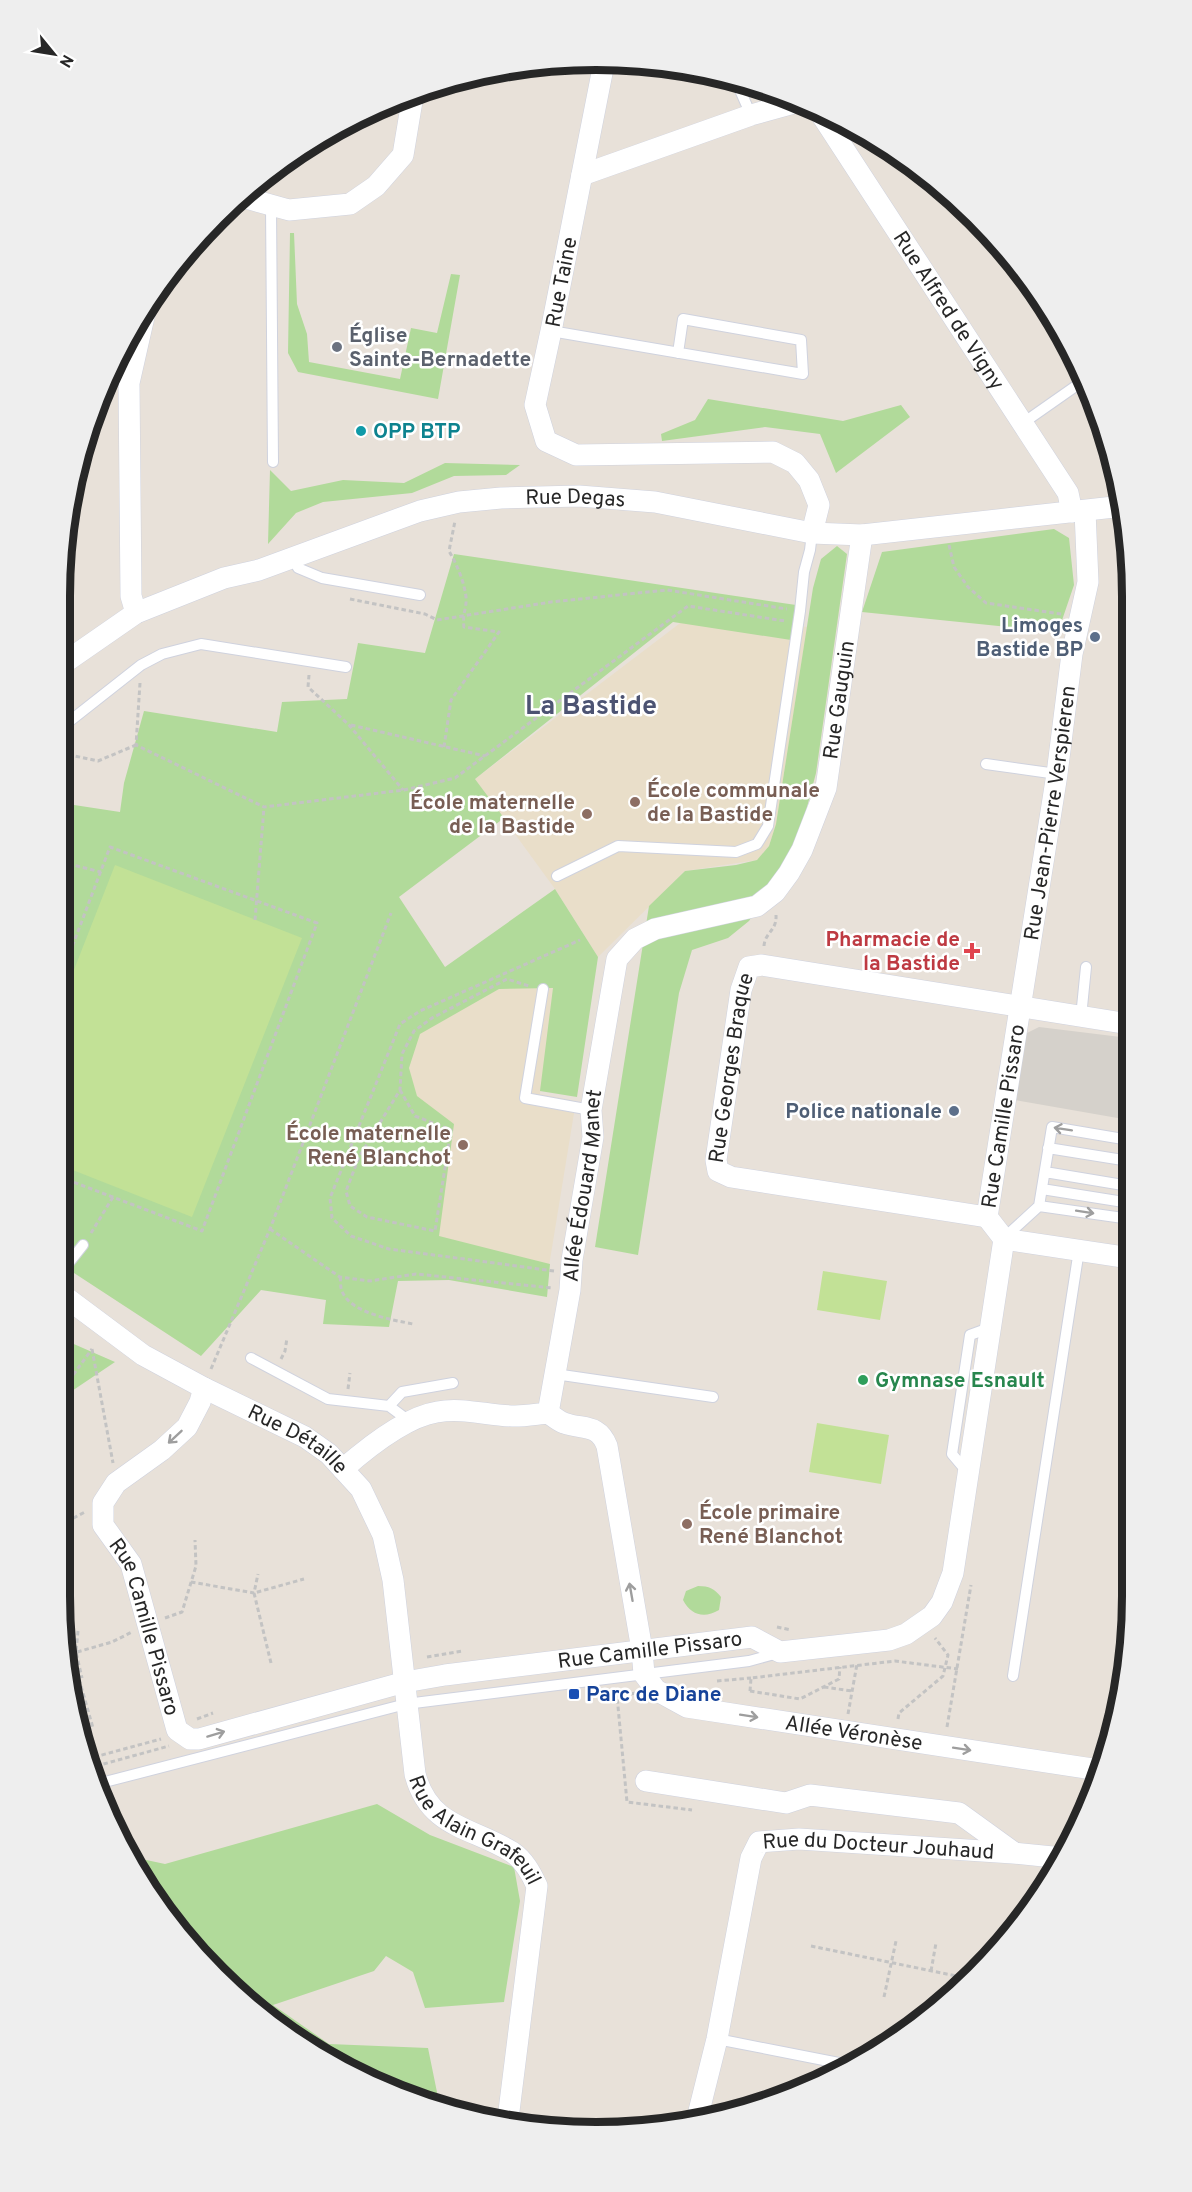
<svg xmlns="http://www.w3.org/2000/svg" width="1192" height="2192" font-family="Overpass,sans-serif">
	<rect width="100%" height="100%" fill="#e8e1d9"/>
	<path fill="#e9dec9" d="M696 611 807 627 776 824 769 846 757 860 685 871 598 957 555 889 475 779Z
		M559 956 540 1094 576 1101 549 1266 376 1238 404 1028Z"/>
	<path fill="#b1da9a" d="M290 233H294L297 304 307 334 309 362 400 379 411 328 437 333 451 274 460 275 438 399 298 372 288 353Z
		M708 399 843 421 901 405 910 417 836 473 820 434 765 427 662 441 661 434 695 420Z
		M445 463 520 465 506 475 454 476 412 493 323 502 296 513 268 544 270 470 291 491 343 480 404 483Z
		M1054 529 1069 538 1074 585 1058 632 862 612 882 552Z
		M837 546 847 554 816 773 800 834 773 885 749 921 728 938 692 950 679 993 638 1255 595 1247 649 906 685 871 736 865 757 860 769 846 776 824 813 588 821 559Z
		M454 554 796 605 791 640 673 622 475 779 504 818 399 897 445 967 555 889 598 957 577 1097 540 1091 553 988 499 989 420 1034 409 1068 417 1096 454 1124 439 1236 550 1264 547 1297 449 1280 398 1281 389 1327 323 1324 326 1300 261 1290 201 1356 74 1273 60 1261 61 803 120 812 124 783 144 711 277 732 282 702 347 699 358 643 425 653Z
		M60 1338 115 1362 60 1399Z
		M698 1586C709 1586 715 1589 721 1597L719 1610C704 1619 691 1615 683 1600L686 1591Z
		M377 1804 430 1835 514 1867 520 1901 504 2002 425 2008 413 1972 386 1956 374 1971 273 2005 329 2044 428 2048 439 2102 437 2105 299 2042 171 1923 137 1858 165 1864Z"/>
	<path fill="#c2e196" d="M115 865 302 938 192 1217 60 1165 61 1003Z
		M823 1271 887 1281 880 1320 817 1310Z
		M817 1423 889 1435 881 1484 809 1472Z"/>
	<path fill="#d5d1cb" d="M1039 1027 1129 1038V1120L1015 1100 1025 1034Z"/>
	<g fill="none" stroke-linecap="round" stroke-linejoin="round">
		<defs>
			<path id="lane" d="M736 81 751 115
				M271 205 273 462
				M551 331 803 374 801 340 683 319 678 353
				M1023 423 1083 381
				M293 557 298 568 322 578 420 595
				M61 728 141 665 162 654 201 644 346 667
				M986 764 1057 774
				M557 876 618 846 736 852 757 844 768 826 800 611 804 572 810 550 812 533
				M543 989 525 1098 591 1110
				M1081 1017 1086 967
				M1048 1148 1129 1161
				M1045 1172 1129 1186
				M1042 1189 1130 1203
				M1039 1206 1130 1219
				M1004 1238 1039 1206 1052 1127 1129 1140
				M60 1274 83 1245
				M251 1358 328 1399 389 1406 409 1421
				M555 1374 713 1397
				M389 1406 402 1392 453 1383
				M968 1473 952 1454 970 1335 992 1327
				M1013 1676 1079 1250
				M97 1784 406 1704 749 1661 778 1653
				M717 2039 844 2064"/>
			<g id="street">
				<path d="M604 63 551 331 535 405 546 441 576 455 773 452 795 463 809 480 819 505 812 533"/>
				<path id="s1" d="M819 111 1068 493 1072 512"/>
				<path d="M582 175 751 115 798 102"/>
				<path d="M242 197 289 210 350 204 376 186 403 155 413 95"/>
				<path d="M136 613 131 596 129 383 146 308"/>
				<path id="s2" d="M61 665 136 613 224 578 259 570 420 511 459 502 501 498 579 496 655 502 812 533 862 535 1123 506"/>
				<path id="s3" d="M987 1217 731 1177 718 1171 716 1160 741 990 749 967 762 965 1129 1024"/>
				<path d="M1004 1239 1130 1258"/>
				<path id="s4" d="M60 1293 143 1355 204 1388 305 1437 329 1454 361 1489 383 1535 393 1580 415 1774C429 1828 472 1827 512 1852 524 1860 531 1873 537 1886L508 2119"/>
				<path id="s5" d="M204 1388 200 1402 187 1427 162 1450 116 1483 103 1503V1525L131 1564 177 1730 190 1739H199L405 1682 445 1675 752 1637 780 1652 889 1640 906 1634 932 1616 942 1602 953 1573 1004 1239 987 1217 1057 774 1072 654 1088 582 1085 511"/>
				<path id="s6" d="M548 1413C553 1416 558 1421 564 1423 583 1430 598 1423 607 1446L642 1650 644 1674 656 1690 687 1707 1099 1770"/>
				<path id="s7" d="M343 1469C367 1448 405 1417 437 1412 463 1407 489 1416 515 1416 526 1416 537 1414 548 1413L570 1290 572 1260 593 1137 591 1110 617 959 635 939 655 929 757 906 775 892 789 873 802 850 826 788 862 535"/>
				<path d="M646 1781 786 1803 810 1795 959 1813 1013 1852"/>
				<path id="s8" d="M698 2115 717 2039 751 1858 759 1842 799 1839 1013 1853 1063 1858"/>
			</g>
		</defs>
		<use href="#lane" stroke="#cfd2de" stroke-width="12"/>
		<use href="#street" stroke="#cfd2de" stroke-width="22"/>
		<path stroke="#c3c3c3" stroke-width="3" stroke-dasharray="4.5 3" stroke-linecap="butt" d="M949 545 954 567 968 587 986 603 1061 614
			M350 599 425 614 437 620 551 602 667 590 787 609
			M309 675 308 687 349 725 403 790
			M140 683 136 745 264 807 404 790 455 778 688 606 785 621
			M351 725 485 756
			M444 747 451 700 499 632 464 627C462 614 467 608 466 597 464 581 457 565 449 551L455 521
			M61 753 98 761 136 745
			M61 862 101 872
			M255 920 264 807
			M764 946C765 932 777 931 776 915
			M400 1090 415 1116 451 1130 435 1231 367 1217 350 1206 346 1191 359 1157 400 1090 402 1054 414 1031 432 1018 507 979 529 986
			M60 1177 202 1231 317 923 110 847 61 976
			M270 1229 340 1277 370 1281 416 1274 552 1288
			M91 1233 113 1197
			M554 1271 389 1249 351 1236 332 1218 330 1198 400 1024 420 1011 580 940
			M340 1277C341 1281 340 1287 342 1291 350 1313 393 1320 413 1324
			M92 1349 113 1463
			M281 1359 285 1351 287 1338
			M211 1369 270 1229 391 913
			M348 1389 350 1373
			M60 1393 92 1349
			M60 1525 85 1512
			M191 1582 254 1593 258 1574
			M165 1618 182 1612 196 1566 195 1540
			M777 1627 791 1630
			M78 1631 76 1652 82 1678
			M70 1654 112 1642 132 1632
			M427 1657 462 1651
			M271 1663 254 1593 304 1579
			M79 1679 93 1728
			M717 1681 751 1678
			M824 1687 852 1691
			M750 1691 751 1678 895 1661 958 1669
			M750 1691 800 1699 839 1679 840 1667
			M636 1693 617 1696 627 1802 692 1810
			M848 1714 857 1664
			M197 1719 213 1713
			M898 1719 899 1713 943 1676 948 1655 935 1638
			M947 1727 971 1585
			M87 1759 161 1739
			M89 1768 169 1746
			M811 1946 966 1978
			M985 1956 988 1943
			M931 1971 936 1943
			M884 1997 896 1941"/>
		<use href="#lane" stroke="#fff" stroke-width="10"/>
		<use href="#street" stroke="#fff" stroke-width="21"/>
	</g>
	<defs><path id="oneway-shaft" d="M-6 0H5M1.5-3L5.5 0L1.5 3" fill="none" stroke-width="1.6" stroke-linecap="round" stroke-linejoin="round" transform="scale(1.5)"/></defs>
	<g stroke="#9e9e9e">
		<use href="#oneway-shaft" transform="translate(1063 1129) rotate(-171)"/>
		<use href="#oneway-shaft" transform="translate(1085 1212) rotate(9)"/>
		<use href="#oneway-shaft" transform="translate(175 1437) rotate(137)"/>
		<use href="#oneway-shaft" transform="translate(631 1592) rotate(-100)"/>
		<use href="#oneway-shaft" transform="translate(749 1716) rotate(9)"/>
		<use href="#oneway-shaft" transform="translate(216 1734) rotate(-17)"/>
		<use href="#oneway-shaft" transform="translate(962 1749) rotate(9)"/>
	</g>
	<circle fill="#6b7280" stroke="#fff" stroke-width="2" cx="337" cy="347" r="6"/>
	<circle fill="#0f9aa8" stroke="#fff" stroke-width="2" cx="361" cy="431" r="6"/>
	<g fill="#5c6f8a" stroke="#fff" stroke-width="2">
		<circle cx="1095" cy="637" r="6"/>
		<circle cx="954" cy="1111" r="6"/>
	</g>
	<g fill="#8d6e63" stroke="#fff" stroke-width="2">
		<circle cx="635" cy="802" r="6"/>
		<circle cx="587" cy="814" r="6"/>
		<circle cx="463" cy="1145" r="6"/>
		<circle cx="687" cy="1524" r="6"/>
	</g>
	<path fill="#e0444e" stroke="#fff" stroke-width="2" d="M969 942h6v6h6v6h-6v6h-6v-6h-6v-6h6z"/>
	<circle fill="#2e9e5b" stroke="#fff" stroke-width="2" cx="863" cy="1380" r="6"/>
	<rect fill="#1a4fb4" stroke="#fff" stroke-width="2" x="568" y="1688" width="12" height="12" rx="3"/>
	<g text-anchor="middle" stroke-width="5" stroke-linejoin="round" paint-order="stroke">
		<g font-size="21" fill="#272727" stroke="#fff">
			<text transform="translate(561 282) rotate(-79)" y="7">Rue Taine</text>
			<text dy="7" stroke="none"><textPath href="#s1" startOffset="238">Rue Alfred de Vigny</textPath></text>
			<text dy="7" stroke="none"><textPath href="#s2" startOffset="550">Rue Degas</textPath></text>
			<text dy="7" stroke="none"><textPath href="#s7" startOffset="1065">Rue Gauguin</textPath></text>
			<text dy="7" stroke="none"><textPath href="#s5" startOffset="2002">Rue Jean-Pierre Verspieren</textPath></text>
			<text dy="7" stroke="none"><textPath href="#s3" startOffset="378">Rue Georges Braque</textPath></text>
			<text dy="7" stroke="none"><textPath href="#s5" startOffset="1695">Rue Camille Pissaro</textPath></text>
			<text dy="7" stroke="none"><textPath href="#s7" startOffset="453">Allée Édouard Manet</textPath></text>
			<text dy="7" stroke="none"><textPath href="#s4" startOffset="280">Rue Détaille</textPath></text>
			<text dy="7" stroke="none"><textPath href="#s5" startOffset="291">Rue Camille Pissaro</textPath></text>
			<text dy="7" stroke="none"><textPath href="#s5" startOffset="885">Rue Camille Pissaro</textPath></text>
			<text dy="7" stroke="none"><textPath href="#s6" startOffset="526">Allée Véronèse</textPath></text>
			<text dy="7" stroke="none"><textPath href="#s4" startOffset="740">Rue Alain Grafeuil</textPath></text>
			<text dy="7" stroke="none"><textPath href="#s8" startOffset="400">Rue du Docteur Jouhaud</textPath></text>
		</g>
		<g font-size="21" font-weight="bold" fill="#5b616d" stroke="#fff" text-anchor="start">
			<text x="349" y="342">Église<tspan x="349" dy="24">Sainte-Bernadette</tspan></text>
		</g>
		<g font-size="21" font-weight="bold" fill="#0d838f" stroke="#fff" text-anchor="start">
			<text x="373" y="438">OPP BTP</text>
		</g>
		<g font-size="21" font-weight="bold" fill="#4e5e75" stroke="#fff" text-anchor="end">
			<text x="1083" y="632">Limoges<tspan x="1083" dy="24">Bastide BP</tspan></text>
			<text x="942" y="1118">Police nationale</text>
		</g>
		<g font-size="21" font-weight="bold" fill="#785e54" stroke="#fff" text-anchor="start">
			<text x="647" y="797">École communale<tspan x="647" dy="24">de la Bastide</tspan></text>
			<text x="575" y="809" text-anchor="end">École maternelle<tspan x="575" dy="24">de la Bastide</tspan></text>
			<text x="451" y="1140" text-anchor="end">École maternelle<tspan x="451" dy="24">René Blanchot</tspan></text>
			<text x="699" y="1519">École primaire<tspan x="699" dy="24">René Blanchot</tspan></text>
		</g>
		<g font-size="21" font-weight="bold" fill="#be3a42" stroke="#fff" text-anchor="end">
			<text x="960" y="946">Pharmacie de<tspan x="960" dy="24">la Bastide</tspan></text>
		</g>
		<g font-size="21" font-weight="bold" fill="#27864d" stroke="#fff" text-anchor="start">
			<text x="875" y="1387">Gymnase Esnault</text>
		</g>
		<g font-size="21" font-weight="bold" fill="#164399" stroke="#fff" text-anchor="start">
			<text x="586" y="1701">Parc de Diane</text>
		</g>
		<g font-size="27" font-weight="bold" fill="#4c5372" stroke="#fff">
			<text x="591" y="714">La Bastide</text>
		</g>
	</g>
	<path d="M0 0H1192V2192H0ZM596 70H596A526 526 0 0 1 1122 596V1596A526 526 0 0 1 596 2122H596A526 526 0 0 1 70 1596V596A526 526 0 0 1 596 70Z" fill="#eee" fill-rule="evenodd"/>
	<path fill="none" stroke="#272727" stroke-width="8" d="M596 70H596A526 526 0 0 1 1122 596V1596A526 526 0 0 1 596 2122H596A526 526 0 0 1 70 1596V596A526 526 0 0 1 596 70Z"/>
	<g transform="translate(54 54) rotate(120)" stroke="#ffffff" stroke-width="4.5" paint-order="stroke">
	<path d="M0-4.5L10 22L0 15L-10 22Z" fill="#272727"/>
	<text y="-9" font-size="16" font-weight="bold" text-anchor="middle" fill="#272727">N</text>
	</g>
</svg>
